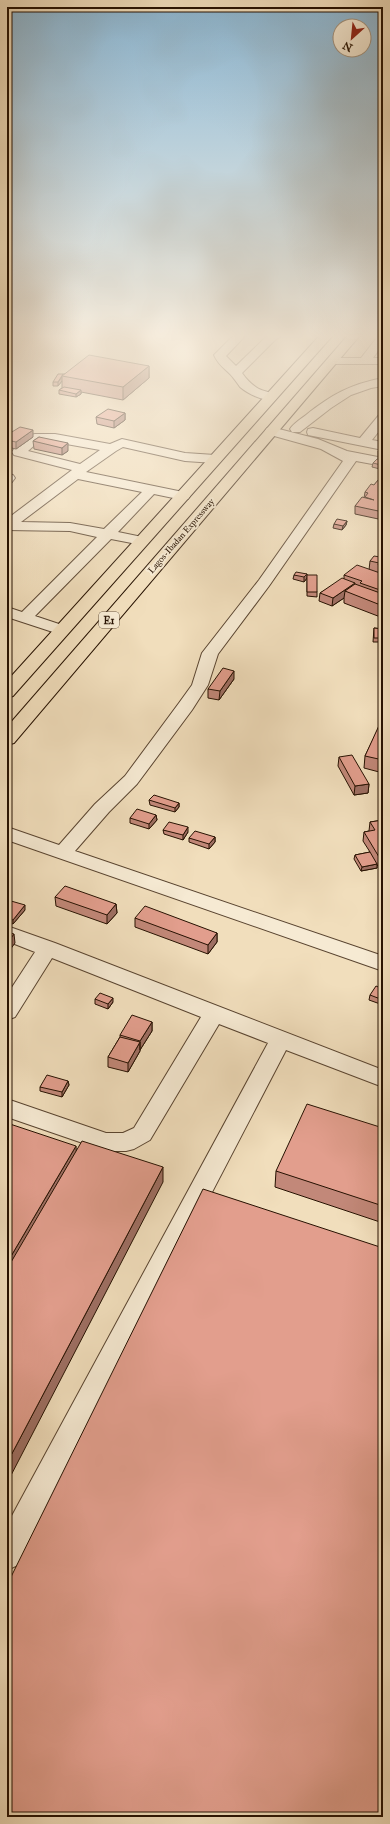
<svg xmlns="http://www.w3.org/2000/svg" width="390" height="1824" font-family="'IM FELL Great Primer',serif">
	<rect width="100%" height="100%" fill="#f1debc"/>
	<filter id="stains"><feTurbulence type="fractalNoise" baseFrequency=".005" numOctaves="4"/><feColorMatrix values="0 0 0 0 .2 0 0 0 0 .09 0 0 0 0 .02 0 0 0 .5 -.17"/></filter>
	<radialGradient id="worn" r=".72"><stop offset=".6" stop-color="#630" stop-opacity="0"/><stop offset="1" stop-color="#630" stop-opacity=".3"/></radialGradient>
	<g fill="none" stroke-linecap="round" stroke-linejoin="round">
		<defs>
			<path id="minor" d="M235 334H247L226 356 236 366 267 336 270 334H284L275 340 242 373C247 380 252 385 259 389 265 392 273 392 277 397L275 400C265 402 248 394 240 387 237 383 234 378 230 374 224 368 218 364 214 355Z
				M383 334V344L373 358H383V364H332L326 361 332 358H361L379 335Z
				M383 378V386L371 388 351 395 331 408 300 432H292L290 429C294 423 301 419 306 415 331 395 351 384 383 378Z
				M383 414V426L372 440 383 442V450L308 435 307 432 308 429 313 428 360 438 379 415Z
				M271 427 318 439 347 451 383 458V466L356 461 269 586 218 654 208 685 192 710 137 784 109 812 75 851 383 956V971L7 840V827L59 845 95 804 125 776 179 703 192 685 202 653 259 580 343 461 321 449 267 434 265 431 267 428Z
				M35 434H55L110 444 122 439 185 453 215 455 220 456 222 459 220 462 215 463 185 461 123 447 116 451 86 472 183 492 188 493 190 496 188 499 183 500 154 494 118 532 147 538 149 541 147 544 142 545 111 539 35 616 68 627 70 630 68 633 62 635 7 617V607L22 612 97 537 70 531 7 530V519L72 470 14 455 12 452 14 449 30 435ZM38 442H55L100 450 80 464 28 451ZM78 479 142 492 104 529 70 523 21 522Z
				M7 474 13 475 15 478 12 482 7 483Z
				M7 926 55 943 383 1070V1087L286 1050 18 1565 7 1570V1525L268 1043 219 1024 150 1140 134 1149 126 1151H106L7 1117V1099L106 1133H123L134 1128 201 1017 52 958 15 1017 7 1020V995L35 952 7 941Z"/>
			<path id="highway" d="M321 334H334L13 696 7 698V681Z
				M349 334H361L14 743 7 745V727Z"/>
		</defs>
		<use href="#minor" stroke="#594430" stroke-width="2"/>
		<use href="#highway" stroke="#261101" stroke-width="2"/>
		<use href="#minor" fill="#f6ead3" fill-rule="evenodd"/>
		<use href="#highway" fill="#f1debc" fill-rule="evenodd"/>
	</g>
	<path fill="#c28879" stroke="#261101" d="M149 366V378L123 400 81 392V394L76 397 59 394V390L62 388V381L58 386H53V382L63 374Z
		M125 413V420L114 428 97 424 96 417Z
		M7 435 33 437 16 449 7 447Z
		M39 437 68 451 62 455 34 449 33 441Z
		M383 446V460L378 459V451Z
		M383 460V466L380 469 372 467 373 463Z
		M383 474V520L355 514V506L364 498 365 492 374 485Z
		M347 521 346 525 342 530 333 528 334 524Z
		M383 553V618L344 603V598L332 606 319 601 320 593 344 579V575L369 570 370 561 380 557Z
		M307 574V578L304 582 293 579 294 575Z
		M307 575 317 592V597L307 596Z
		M374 628 383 629V642H373Z
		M234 679 219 700 208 698V689Z
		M383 719V773L364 768 365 756Z
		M339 757 369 784 368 793 354 795 338 766Z
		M149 800 179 803V807L175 812 150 805Z
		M156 815 157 820 149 829 130 823V818Z
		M383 820V865L378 866 377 865V868L361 871 354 859 355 855 370 852 363 841 364 832 369 831 370 822Z
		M163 830 188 832 183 840 164 834Z
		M215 837V842L209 849 189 842V838Z
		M55 897 116 904 117 913 107 924 56 906Z
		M7 905 25 910 13 924 7 922Z
		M135 918 217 933V942L208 954 135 927Z
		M383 989V1005L369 1000 370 995Z
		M95 999 113 1002 108 1009 95 1004Z
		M152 1022V1031L140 1050V1051L128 1072 108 1067V1057L120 1037V1035Z
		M68 1081 69 1085 62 1097 40 1091V1087Z
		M383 1128V1223L275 1187 276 1171Z"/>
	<path fill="#9e6f63" stroke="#261101" d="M149 366V378L123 400V387Z
		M62 377V381L58 386V382Z
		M81 390V394L76 397V394Z
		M125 413V420L114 428V421Z
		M33 430V437L16 449V442Z
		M68 443V451L62 455V448Z
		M8 453 9 466 7 467V454Z
		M383 462V466L380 469 381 465Z
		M347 521 346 525 342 530 343 526Z
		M307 574V578L304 582V577Z
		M355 583 354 591H345L344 598 332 606 333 598Z
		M234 671V679L219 700 220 691Z
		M369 784 368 793 354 795 355 786Z
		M179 803V807L175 812V808Z
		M156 815 157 820 149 829V824Z
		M188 827V832L183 840V835Z
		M215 837V842L209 849V844Z
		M383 856V865L378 866 379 857Z
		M377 864V868L361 871 362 867Z
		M116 904 117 913 107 924V915Z
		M25 905V910L13 924V920Z
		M217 933V942L208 954V945Z
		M14 934 15 943 7 954V943Z
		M113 998V1002L108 1009V1004Z
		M152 1022V1031L140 1050V1041Z
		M140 1042V1051L128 1072V1063Z
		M68 1081 69 1085 62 1097V1092Z
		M76 1146 77 1162 7 1282V1263Z
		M163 1167V1182L7 1483V1463Z"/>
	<path fill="#e29e8d" stroke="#261101" d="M89 355 149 366 123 387 62 376Z
		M58 374H63L58 382H53Z
		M64 387 81 390 76 394 59 390Z
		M108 409 125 413 114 421 96 417Z
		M20 427 33 430 16 442 7 440V435Z
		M39 437 68 443 62 448 33 441Z
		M383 446V452L378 451Z
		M377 459 383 460V462L381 465 373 463Z
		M383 474V512L355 506 362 497 374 500 365 497 368 493 365 492 371 484 374 485Z
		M337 519 347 521 343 526 334 524Z
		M383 553V566L378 565 379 563 370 561 374 556 380 557Z
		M357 565 383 574V591L360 583 362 581 344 575Z
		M296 572 307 574 304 577 294 575Z
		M307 575H317V592H307Z
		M342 578 355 583 333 598 320 593Z
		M355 584 383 594V606L345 591Z
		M374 628 383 629V638H374Z
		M223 668 234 671 220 691 208 689Z
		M382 719H383V760L365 756Z
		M352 755 369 784 355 786 339 757Z
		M154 795 179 803 175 808 149 800Z
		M137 809 156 815 149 824 130 818Z
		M383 820V856L379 857 364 832 375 830 370 822Z
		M169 822 188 827 183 835 163 830Z
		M195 831 215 837 209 844 189 838Z
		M370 852 377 864 362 867 355 855Z
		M65 886 116 904 107 915 55 897Z
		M11 901 25 905 13 920 7 918V905Z
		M145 906 217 933 208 945 135 918Z
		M7 932 14 934 7 943Z
		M376 986 383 989V1000L370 995Z
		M100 993 113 998 108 1004 95 999Z
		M132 1015 152 1022 140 1041 120 1035Z
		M120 1037 140 1042 128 1063 108 1057Z
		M47 1075 68 1081 62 1092 40 1087Z
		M307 1104 383 1128V1206L276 1171Z
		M7 1123 76 1146 7 1263Z
		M82 1141 163 1167 7 1463V1269Z
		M203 1189 383 1248V1817H7V1585Z"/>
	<linearGradient id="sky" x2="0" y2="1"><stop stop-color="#8ab7d5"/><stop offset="0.57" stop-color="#f9f0e1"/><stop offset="1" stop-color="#f9f0e1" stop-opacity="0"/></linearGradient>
	<rect width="390" height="589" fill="url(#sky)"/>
	<g text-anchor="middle" stroke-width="4" stroke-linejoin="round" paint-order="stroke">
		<g font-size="9" fill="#261101" stroke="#f6ead3">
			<text transform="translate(181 536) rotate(-49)" y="3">Lagos-Ibadan Expressway</text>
		</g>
		<rect fill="#f6ead3" stroke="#645240" stroke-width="1" x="99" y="612" width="20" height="16" rx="3"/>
		<g font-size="10" font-weight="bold" fill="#261101">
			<text x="109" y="624">E1</text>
		</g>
	</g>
	<rect width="390" height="1824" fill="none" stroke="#f1debc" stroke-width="24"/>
	<rect x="8" y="8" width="374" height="1808" fill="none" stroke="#261101" stroke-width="2"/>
	<rect x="12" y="12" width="366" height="1800" fill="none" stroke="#261101"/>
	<g transform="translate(352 38) rotate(207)"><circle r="19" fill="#f6ead3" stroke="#a3937f"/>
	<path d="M0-3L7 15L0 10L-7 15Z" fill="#8f2418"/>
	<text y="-6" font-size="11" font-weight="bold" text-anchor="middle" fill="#261101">N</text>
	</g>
	<rect width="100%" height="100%" filter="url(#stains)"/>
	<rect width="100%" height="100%" fill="url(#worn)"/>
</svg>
